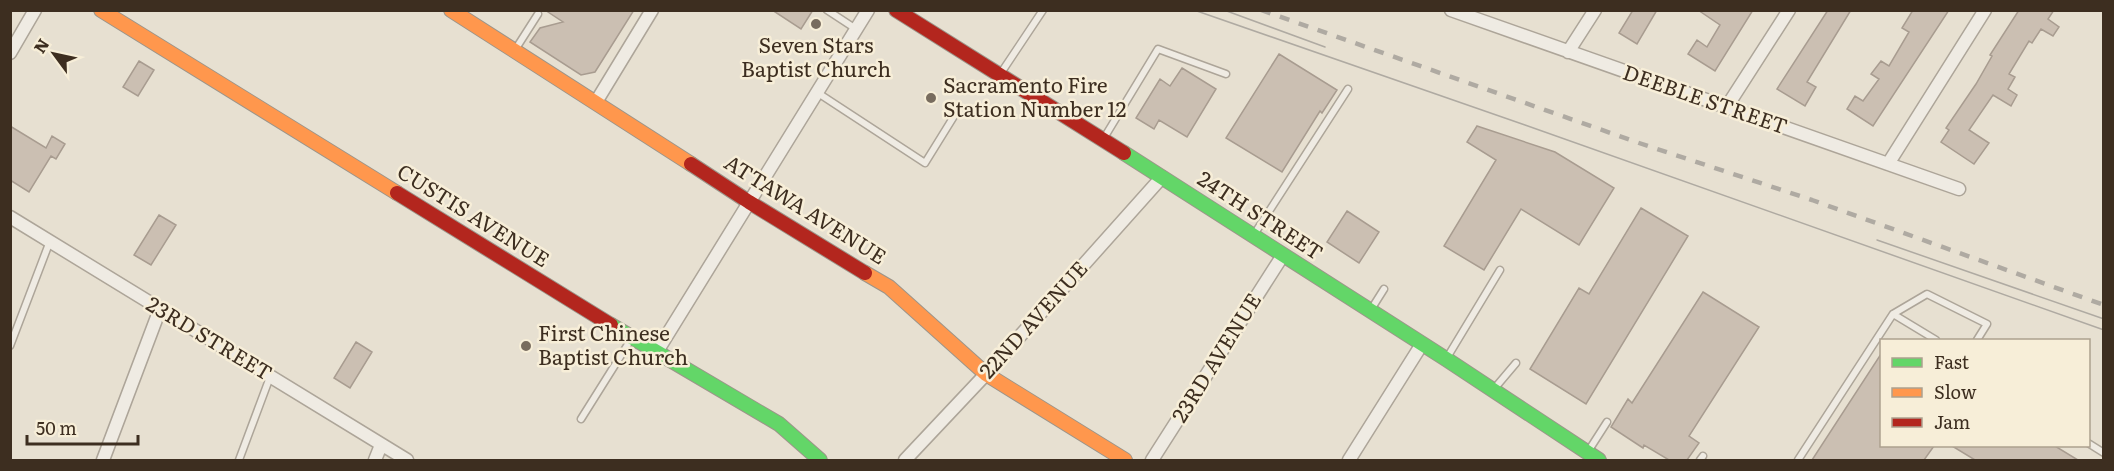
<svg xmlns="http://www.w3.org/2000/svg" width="2114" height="471" font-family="Literata,serif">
	<rect width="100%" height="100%" fill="#e7e0d1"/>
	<path fill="#cbbfb2" stroke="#a89c90" stroke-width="1.5" d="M545 10H634L595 72 581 75 530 42 540 28 563 22Z
		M772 10H813L801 29Z
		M1633 10H1657L1637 44 1619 33Z
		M1698 10H1753L1715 71 1688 54 1697 40 1707 47 1720 25Z
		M1828 10H1851L1807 82 1816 87 1805 106 1777 89Z
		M1913 10H1949L1873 126 1847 109 1855 96 1863 101 1879 79 1871 74 1881 61 1889 66 1909 32 1902 28Z
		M2019 10H2054L2048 19 2059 27 2053 36 2041 29 2032 43 2029 41 2009 74 2015 77 2008 89 2017 95 2011 106 1993 95 1969 130 1989 143 1974 164 1941 142 1949 130 1946 128 1976 84 1992 56 1990 55Z
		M1279 54 1337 90 1322 113 1320 111 1282 172 1226 138Z
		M139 61 154 70 138 96 123 87Z
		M1182 68 1216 89 1187 137 1159 120 1154 129 1136 118 1160 79 1170 86Z
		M10 126 46 148 52 136 65 144 56 159 51 156 29 192 10 180Z
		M1477 126 1555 152 1614 188 1579 245 1521 209 1484 270 1444 246 1496 160 1467 142Z
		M1641 208 1688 236 1586 404 1530 369 1579 288 1589 294Z
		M1347 211 1379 232 1359 263 1327 242Z
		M159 215 176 225 151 265 134 255Z
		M1703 292 1759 327 1689 436 1699 443 1687 460H1669L1644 445 1643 448 1611 427 1628 399 1632 403Z
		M356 342 372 352 350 388 334 378Z
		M1881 354V446H1934L1924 460H1812Z
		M1952 446H2055L2078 460H1975Z"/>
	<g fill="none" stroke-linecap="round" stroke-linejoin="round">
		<defs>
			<path id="lane" d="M827 10 856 29
				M515 50 538 14
				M1001 73 1043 10
				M818 93 925 163 956 113
				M1104 138 1158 49 1226 74
				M1255 233 1348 89
				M1372 308 1384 289
				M1893 314 1936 340
				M10 346 50 241
				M1448 356 1500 270
				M1494 389 1516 363
				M581 419 630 341
				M2088 443 2104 453
				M1589 450 1607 422
				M239 460 270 377
				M1700 460 1703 456
				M1798 460 1893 314 1927 294 1987 324 1977 340"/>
			<path id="street" d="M1451 10 1959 189
				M1568 52 1595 10
				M10 53 35 10
				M596 102 652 10
				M1726 108 1789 10
				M1888 164 1985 10
				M10 217 407 460
				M656 353 868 10
				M103 460 160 309
				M375 460 381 445
				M905 460 986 374 1162 177
				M1152 460 1283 255
				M1349 460 1422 344"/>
			<path id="fast" d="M1124 153 1446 359 1599 460
				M611 325 779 424 820 460"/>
			<path id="slow" d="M101 10 397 193
				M451 10 691 164
				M865 273 889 287 986 374 1125 460"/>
			<path id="jam" d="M896 10 1124 153
				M691 164 749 202 865 273
				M397 193 611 325"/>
		</defs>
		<use href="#lane" stroke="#ada599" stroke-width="9"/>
		<use href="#street" stroke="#ada599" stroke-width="15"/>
		<use href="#fast" stroke="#9c958a" stroke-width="16"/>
		<use href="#slow" stroke="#9c958a" stroke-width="16"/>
		<use href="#jam" stroke="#9c958a" stroke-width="16"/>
		<use href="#lane" stroke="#efebe3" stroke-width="6"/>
		<use href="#street" stroke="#efebe3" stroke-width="12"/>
		<use href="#fast" stroke="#63d668" stroke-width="14"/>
		<use href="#slow" stroke="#ff974d" stroke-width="14"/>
		<use href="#jam" stroke="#b3261e" stroke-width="14"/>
		<path stroke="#afaaa2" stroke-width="1.5" d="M1194 10 1525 125 2104 330
			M1224 10 1325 47
			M1877 240 2104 319"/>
		<path stroke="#afaaa2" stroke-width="4.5" stroke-dasharray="10 10" stroke-linecap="butt" d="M1261 10 1639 143 1812 200 2104 305"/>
	</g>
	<g fill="#786c5e" stroke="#f7eed8" stroke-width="2">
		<circle cx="816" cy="24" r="6"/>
		<circle cx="931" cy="98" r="6"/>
		<circle cx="526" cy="346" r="6"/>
	</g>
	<g text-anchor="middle" stroke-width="5" stroke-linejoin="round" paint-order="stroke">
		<g font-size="21" fill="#3d2e20" stroke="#f7eed8" text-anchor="start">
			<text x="816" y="53" text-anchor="middle">Seven Stars<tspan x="816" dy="24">Baptist Church</tspan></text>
			<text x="943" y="93">Sacramento Fire<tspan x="943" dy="24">Station Number 12</tspan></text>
			<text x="538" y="341">First Chinese<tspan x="538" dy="24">Baptist Church</tspan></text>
		</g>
		<g font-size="21" fill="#3d2e20" stroke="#f7eed8">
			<text transform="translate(1705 100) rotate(19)" y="7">DEEBLE STREET</text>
			<text transform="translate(805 210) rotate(32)" y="7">ATTAWA AVENUE</text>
			<text transform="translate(473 216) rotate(32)" y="7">CUSTIS AVENUE</text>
			<text transform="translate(1260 216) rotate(33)" y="7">24TH STREET</text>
			<text transform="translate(1034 320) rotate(-48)" y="7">22ND AVENUE</text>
			<text transform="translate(209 339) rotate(31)" y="7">23RD STREET</text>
			<text transform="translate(1217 358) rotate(-58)" y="7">23RD AVENUE</text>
		</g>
	</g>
	<rect width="2114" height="471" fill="none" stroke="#3d2e20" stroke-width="24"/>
	<rect x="1880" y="339" width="210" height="108" fill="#f7eed8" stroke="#ada18e" stroke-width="1.5"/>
	<rect x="1892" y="358" width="30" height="9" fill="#63d668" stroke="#ada18e" stroke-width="1.5"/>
	<text x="1934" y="369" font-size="18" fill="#3d2e20">Fast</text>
	<rect x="1892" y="388" width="30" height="9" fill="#ff974d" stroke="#ada18e" stroke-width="1.5"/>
	<text x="1934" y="399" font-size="18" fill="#3d2e20">Slow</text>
	<rect x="1892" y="418" width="30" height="9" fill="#b3261e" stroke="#ada18e" stroke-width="1.5"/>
	<text x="1934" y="429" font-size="18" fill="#3d2e20">Jam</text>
	<g transform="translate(54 54) rotate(303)" stroke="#f7eed8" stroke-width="4.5" paint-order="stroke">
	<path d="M0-4.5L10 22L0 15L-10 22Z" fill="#3d2e20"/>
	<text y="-9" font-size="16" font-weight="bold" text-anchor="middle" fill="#3d2e20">N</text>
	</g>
	<path d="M27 435v9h111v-9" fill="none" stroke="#3d2e20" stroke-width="3"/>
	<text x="36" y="435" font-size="18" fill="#3d2e20" stroke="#f7eed8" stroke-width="4.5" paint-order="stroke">50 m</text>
</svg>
